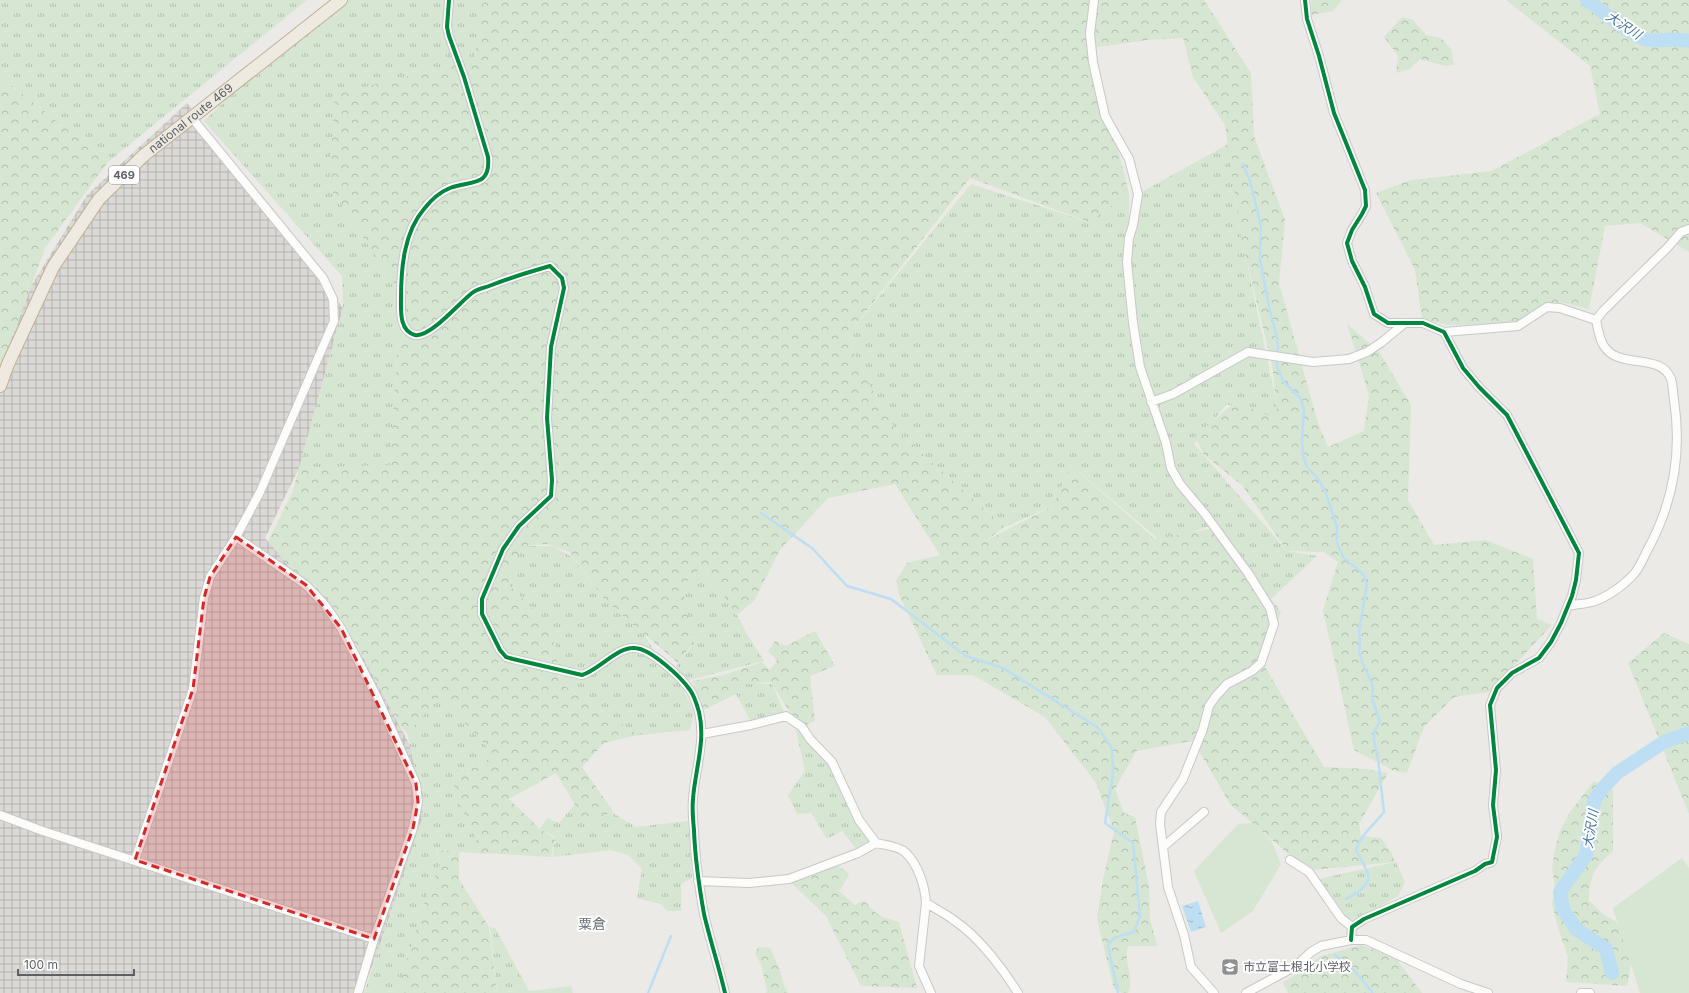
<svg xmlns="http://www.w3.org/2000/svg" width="1689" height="993" font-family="Inter,'Noto Sans JP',sans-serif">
	<defs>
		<pattern id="industrial-grid" width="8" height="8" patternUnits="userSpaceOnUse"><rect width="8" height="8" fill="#dbd9d6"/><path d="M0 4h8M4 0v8" fill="none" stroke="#b5b3b1"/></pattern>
		<pattern id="grass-tufts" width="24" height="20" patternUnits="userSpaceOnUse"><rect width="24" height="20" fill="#d6e6d2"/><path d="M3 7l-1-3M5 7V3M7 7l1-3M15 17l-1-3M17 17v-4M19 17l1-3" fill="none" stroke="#b1beae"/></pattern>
		<pattern id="forest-crowns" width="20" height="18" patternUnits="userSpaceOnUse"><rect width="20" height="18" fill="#d6e6d2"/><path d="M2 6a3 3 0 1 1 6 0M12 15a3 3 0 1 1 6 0" fill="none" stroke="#b1beae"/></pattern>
		<pattern id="water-ripples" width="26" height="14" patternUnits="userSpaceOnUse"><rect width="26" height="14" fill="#bddef3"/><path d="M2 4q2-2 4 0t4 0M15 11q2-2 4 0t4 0" fill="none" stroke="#9db7c8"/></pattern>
	</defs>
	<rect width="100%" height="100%" fill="#ebeae6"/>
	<path fill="url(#industrial-grid)" d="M187 103 343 308 299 468 265 538 345 622 436 795 362 993H0V356L22 301 87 195Z"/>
	<path fill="url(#grass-tufts)" d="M0 0H307L108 162 0 76Z
		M341 0H486L474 60 335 95 401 294 390 466 299 468 343 308 342 276 204 121 274 54Z
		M1230 143 1239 225 1282 429 1227 404 1194 444 1287 551 1317 556 1271 599 1213 525 1162 542 1071 465 1053 506 1005 527 895 429 859 367 848 335 971 184 1089 222 1129 193V240L1138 194Z
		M525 546H552L572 557 606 601 643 632 665 670 682 687 694 712 690 730 638 735 560 683 559 668 509 585 513 560Z
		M703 566 736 613 747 634 764 661 685 681 678 672 677 665 693 645 682 586Z
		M741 683 772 684 786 717 751 722 736 694Z
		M440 695 495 755 477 767 452 771 455 793 485 854 436 850 440 865 398 993H364L423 815 407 731Z
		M794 721 827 757 874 842 859 852 842 831 827 839 811 813 797 814 788 795 805 771Z
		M575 804 587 825 611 812 636 827 688 821 692 878 681 884V911H667L661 904 637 898 642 869 628 855 611 850 553 857 555 837 540 829 547 818 559 823Z
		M1396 862 1405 882 1398 896 1383 905 1351 920 1343 916 1318 879Z
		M490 927 495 928 529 991 571 986 573 993H497Z"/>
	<path fill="url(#forest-crowns)" d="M484 0H1204L1251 73 1254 136 1285 220 1279 283 1318 423 1328 447 1364 431 1369 395 1347 324 1380 353 1411 405 1408 500 1434 545 1486 540 1533 559 1537 619 1552 625 1489 692 1454 697 1424 727 1407 773 1392 770 1354 750 1323 610 1338 562 1324 552 1287 551 1242 485 1204 455 1195 436 1235 402 1278 419 1272 365 1241 237 1225 125 1193 77 1183 38 1148 40 1092 48 1129 193 1089 222 970 178 848 335 859 367 895 429 1005 527 985 541 1053 506 1071 465 1155 539 1215 528 1281 612 1262 662 1324 767 1366 769 1388 773 1359 824 1361 836 1381 838 1392 854 1395 862 1313 870 1291 856 1230 804 1193 741 1136 751 1115 789 1124 813 1135 817 1149 886 1150 919 1157 946H1128C1123 962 1135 977 1128 993H1122L1114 989 1097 919 1103 879 1114 831 1096 783 1045 717 973 675H937L900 597 896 581 907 563 940 555 895 484 828 498 780 550 754 601 737 615 738 617 703 566 682 586 694 644C686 649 685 656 678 663L606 601 569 552 547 544 525 546 513 560 509 585 542 618 555 645 560 683 638 735 604 743 582 767 613 811 587 825 556 773 509 799 540 829 555 839 551 857 482 853 455 793 452 771 477 767 494 755 440 695 408 734 398 723 364 659 268 541 292 493 299 468 390 465 401 294 329 186 335 94 474 60Z
		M1311 0H1342L1333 11 1312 15Z
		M1506 0H1689V252L1640 223 1605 226 1589 309 1559 302 1520 324 1448 325 1422 319 1415 270 1376 193 1411 180 1491 171 1600 114 1590 66Z
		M1402 17 1413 20 1426 35 1441 38 1451 49 1454 65 1445 66 1420 59 1410 69 1396 73 1398 56 1384 37Z
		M0 76 108 162 45 248 0 372Z
		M815 631 835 666 810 676 815 721 802 727 789 711 771 682 741 684 736 694 703 710 692 681 723 675 762 662 770 670 777 661 768 651 775 641 786 646Z
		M1664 633 1689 644V814L1628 663Z
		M1594 781 1613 790V851C1593 869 1590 875 1589 901L1603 914 1617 922 1626 942 1631 964 1627 986 1566 982 1568 957 1557 925 1552 904 1555 888 1552 867 1554 853 1560 831 1570 812Z
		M437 850 459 852V879L489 927 497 993H397L427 895 440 865Z
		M832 863 846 871 849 875 839 891 855 905 863 901C868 903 868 906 872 909 879 917 889 919 899 922L917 988 861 986 826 916 790 882Z
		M1361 945 1395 957 1422 993H1288L1283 983 1321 956Z
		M758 947 770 948 780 970 784 986 788 993H766L767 990 761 964 755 954Z"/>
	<path fill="#d6e6d2" d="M1252 823 1271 840 1281 864 1253 911 1221 933 1194 871 1238 824Z
		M1682 858 1689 868V993H1640L1613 908Z"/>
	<path fill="url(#water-ripples)" d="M1198 901 1206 927 1191 932 1182 906Z"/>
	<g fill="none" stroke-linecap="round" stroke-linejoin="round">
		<path stroke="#bddef3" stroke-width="2.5" d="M1243 164 1250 181 1261 226 1260 259 1270 311 1276 334 1278 347 1277 366 1283 381 1301 399 1304 411 1302 439 1303 456 1307 467 1318 479 1325 491 1337 526V543L1343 557 1363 574 1367 585 1359 631 1360 640 1359 651 1362 662 1371 681 1373 688 1372 699 1380 721 1374 732V740L1378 759 1384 812C1374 825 1361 834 1356 850 1371 878 1377 882 1346 899
			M761 513 812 548 847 586 891 599 966 656 1003 668 1097 727 1112 748 1113 774 1105 823 1133 843 1140 916 1134 932 1114 938 1108 945 1118 993
			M1335 955 1353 969 1373 993
			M648 993 671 936"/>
		<path stroke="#bddef3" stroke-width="14" d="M1587 0C1601 10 1633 38 1649 40 1663 41 1674 38 1689 41
			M1612 973 1606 949 1576 929 1563 909 1560 892 1586 855 1594 801 1602 789 1617 773 1664 742 1689 733"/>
		<defs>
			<path id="minor" d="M449 0 447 27 449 36 464 77 488 157C491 188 470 180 450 188 440 192 431 200 424 209 404 232 401 268 401 298 401 310 399 331 415 335 430 338 460 302 472 293 477 289 484 288 489 286 509 278 529 272 550 266L562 278 564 288 551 347 547 418 552 480 551 496 519 526 503 549 482 599V614L500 650 506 657 513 659 582 675C599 670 618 646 635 648 651 649 681 677 690 690 694 695 697 705 699 712 706 741 695 770 693 799 692 809 693 820 694 830 695 858 699 886 704 914 710 940 719 967 725 993
				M1094 0 1090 34 1093 62 1105 116 1129 159 1138 194 1133 225 1129 238 1127 262 1133 323 1140 367 1166 443 1171 468 1180 484 1205 514 1248 573 1270 608 1274 624 1261 663 1252 671 1227 684 1216 696 1209 706 1203 729 1183 779 1161 812 1160 824 1168 887 1184 935 1191 967 1214 993
				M1305 0 1307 19 1319 56 1334 113 1365 190 1366 206 1362 214 1352 230 1347 243 1352 261 1365 287 1374 314 1388 323H1423L1444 332 1463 368 1479 387 1507 415 1579 553 1576 580 1572 596 1561 623 1551 642 1539 658 1512 673 1497 688 1490 705 1496 770 1493 805 1497 837 1492 862 1485 864 1475 871 1364 919 1352 927 1351 940
				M1444 332 1518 326 1547 307 1560 308 1596 320
				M1151 402 1173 394 1248 352 1313 362 1349 359 1367 352 1382 342 1405 323
				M236 537 306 585 325 605 341 628 377 697 416 784 418 802 413 828 374 939 358 993
				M1568 606C1576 604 1585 604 1592 602 1606 598 1623 586 1633 575 1640 568 1643 558 1648 549 1673 503 1682 452 1674 400 1673 393 1673 385 1671 379 1661 352 1619 370 1604 346 1599 339 1598 328 1596 320L1603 311 1668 247 1681 232 1689 229
				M702 734 751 725 786 716 802 727 810 739 832 762 859 820 876 843C884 845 898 846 905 852 918 864 925 886 926 903 936 909 946 914 955 921 979 937 1003 969 1018 993
				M0 815 43 831 374 939
				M1163 847 1204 812
				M135 860 193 689 204 598 210 577 236 537 260 492 334 321 333 299 323 278 192 118
				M1290 860 1309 872 1341 918 1352 927
				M698 881 749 883 789 879 858 853 876 843
				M926 903 919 966 931 993
				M1246 993 1296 966 1311 952 1321 946 1351 940H1366L1461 984 1488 993
				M1581 993H1590"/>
			<g id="highway">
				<path id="s1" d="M0 386 8 364 53 267 99 199 143 156 341 0"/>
			</g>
		</defs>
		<use href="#minor" stroke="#c8c8c8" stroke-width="10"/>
		<use href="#highway" stroke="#c0b196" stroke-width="14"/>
		<use href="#minor" stroke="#fcfcfb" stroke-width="8"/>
		<use href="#highway" stroke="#eeeae2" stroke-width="12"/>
		<defs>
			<path id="cycleway" d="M449 0 447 27 449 36 464 77 488 157C491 188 470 180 450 188 440 192 431 200 424 209 404 232 401 268 401 298 401 310 399 331 415 335 430 338 460 302 472 293 477 289 484 288 489 286 509 278 529 272 550 266L562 278 564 288 551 347 547 418 552 480 551 496 519 526 503 549 482 599V614L500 650 506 657 513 659 582 675C599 670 618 646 635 648 651 649 681 677 690 690 694 695 697 705 699 712 706 741 695 770 693 799 692 809 693 820 694 830 695 858 699 886 704 914 710 940 719 967 725 993
				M1305 0 1307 19 1319 56 1334 113 1365 190 1366 206 1362 214 1352 230 1347 243 1352 261 1365 287 1374 314 1388 323H1423L1444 332 1463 368 1479 387 1507 415 1579 553 1576 580 1572 596 1561 623 1551 642 1539 658 1512 673 1497 688 1490 705 1496 770 1493 805 1497 837 1492 862 1485 864 1475 871 1364 919 1352 927 1351 940"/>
		</defs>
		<use href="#cycleway" stroke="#fff" stroke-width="6"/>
		<use href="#cycleway" stroke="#00873e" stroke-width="4"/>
	</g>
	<path fill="#d62828" fill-opacity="0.2" stroke="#d62828" stroke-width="3" stroke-dasharray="8 5" stroke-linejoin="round" d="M236 537 306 585 341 628 416 784 418 802 413 828 374 939 135 860 193 689 204 598 210 577Z"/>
	<defs>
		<symbol id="school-square" viewBox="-11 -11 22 22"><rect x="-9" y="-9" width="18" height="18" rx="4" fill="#8e9091" stroke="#fff"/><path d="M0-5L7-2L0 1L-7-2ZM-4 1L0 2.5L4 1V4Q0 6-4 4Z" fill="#fff"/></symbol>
	</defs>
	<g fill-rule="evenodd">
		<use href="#school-square" x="1220" y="957" width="20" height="20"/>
	</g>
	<g text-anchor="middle" stroke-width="4" stroke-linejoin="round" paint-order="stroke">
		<rect fill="#fff" stroke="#8d8f92" stroke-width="1" x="109" y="166" width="30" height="18" rx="3"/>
		<g font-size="11" font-weight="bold" fill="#5c5f63">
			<text x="124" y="179">469</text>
		</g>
		<g font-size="12" fill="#5c5f63" stroke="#fff">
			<text dy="4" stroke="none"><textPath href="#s1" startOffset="335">national route 469</textPath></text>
		</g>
		<g font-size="12" fill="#5c5f63" stroke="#fff" text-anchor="start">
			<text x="1243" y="971">市立富士根北小学校</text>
		</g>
		<g font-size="13" font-style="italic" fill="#4475a1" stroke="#fff">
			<text transform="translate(1624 25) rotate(33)" y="5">大沢川</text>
			<text transform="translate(1590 829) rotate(-81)" y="5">大沢川</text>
		</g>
		<g font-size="14" fill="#6d7175" stroke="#fff">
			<text x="592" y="929">粟倉</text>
		</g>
	</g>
	<path d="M18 969v6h116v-6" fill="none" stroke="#5c5f63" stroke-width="2"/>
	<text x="24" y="969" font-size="12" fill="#5c5f63" stroke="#ffffff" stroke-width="3" paint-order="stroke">100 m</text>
</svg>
